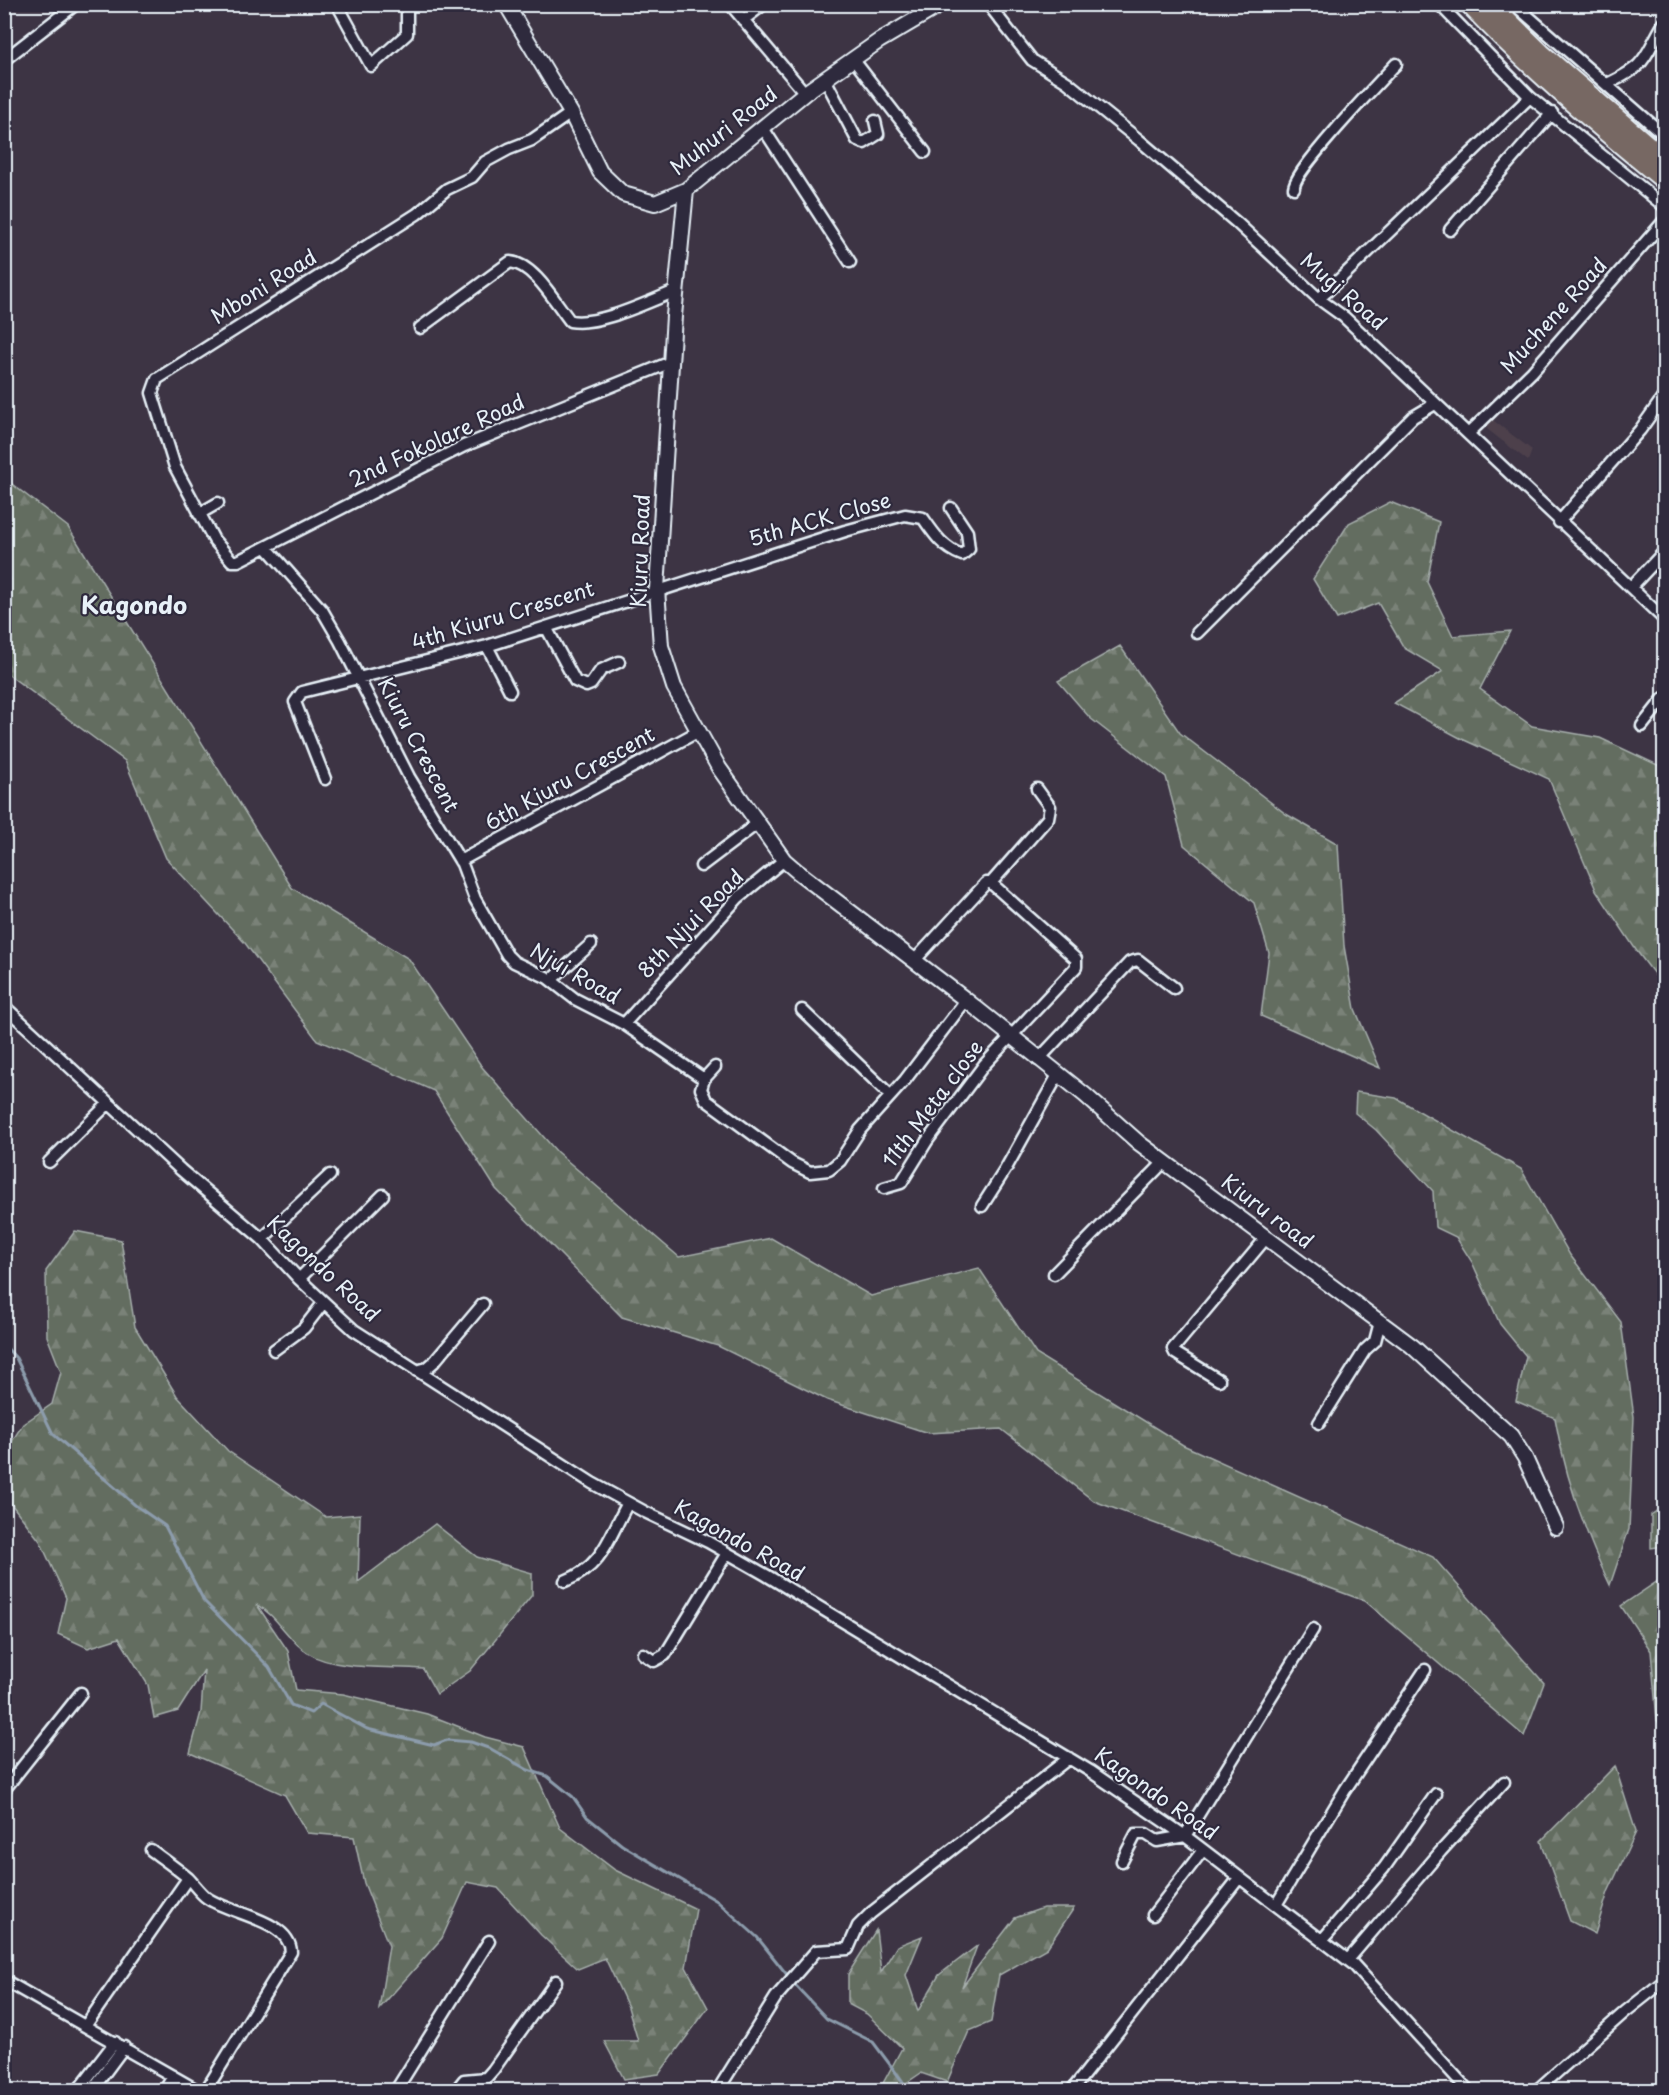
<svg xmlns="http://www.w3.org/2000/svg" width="1669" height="2095" font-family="'Playpen Sans',sans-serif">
	<defs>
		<pattern id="forest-firs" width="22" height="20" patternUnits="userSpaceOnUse" patternTransform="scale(1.5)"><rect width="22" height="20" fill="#646d61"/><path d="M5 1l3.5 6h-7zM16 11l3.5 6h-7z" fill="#7a8278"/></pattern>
	</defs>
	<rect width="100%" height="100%" fill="#3d3444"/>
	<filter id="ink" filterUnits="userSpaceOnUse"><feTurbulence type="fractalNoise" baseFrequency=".0167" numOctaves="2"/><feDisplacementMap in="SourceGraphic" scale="12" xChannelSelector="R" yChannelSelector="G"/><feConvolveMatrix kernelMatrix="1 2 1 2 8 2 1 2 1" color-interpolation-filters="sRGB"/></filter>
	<g filter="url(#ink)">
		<path fill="#4d414c" d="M1490 418 1532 450 1528 461 1487 429Z"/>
		<path fill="url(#forest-firs)" stroke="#a6afac" stroke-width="1.5" d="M4 478 68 527 292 888 409 959 482 1067 557 1152 679 1257 771 1238 871 1296 979 1268 1036 1354 1183 1445 1433 1557 1544 1683 1524 1736 1365 1601 1094 1501 1001 1429 928 1433 827 1400 718 1346 622 1317 496 1189 434 1091 317 1040 245 943 166 858 125 761 5 672Z
			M1390 502 1439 522 1427 582 1453 636 1510 631 1480 689 1532 726 1600 738 1664 768V987L1636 950 1596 890 1549 779 1462 739 1394 703 1443 671 1404 648 1378 603 1337 619 1313 579 1349 523Z
			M1120 646 1180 733 1286 814 1338 844 1344 946 1355 1009 1380 1068 1261 1016 1269 953 1254 903 1184 845 1166 777 1090 718 1058 681Z
			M1356 1092 1396 1098 1521 1169 1570 1255 1621 1322 1634 1417 1629 1529 1610 1585C1584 1531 1565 1477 1555 1418L1516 1401 1526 1356 1500 1324 1472 1262 1456 1237 1435 1227 1433 1191 1376 1130 1355 1113Z
			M75 1231 121 1240 135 1327 177 1396 228 1451 326 1517 360 1514 358 1582 435 1524 477 1557 532 1573V1595L470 1671 437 1694 423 1669C390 1666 335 1671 308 1653 288 1641 277 1615 257 1605L288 1651 296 1690 343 1694 427 1714 485 1737 524 1747 560 1828 615 1870 696 1909 686 1967 708 2008 659 2074 624 2079 604 2041H638L628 2007 605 1958 578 1969 541 1935 498 1888 467 1882 442 1938 379 2009 389 1946 364 1883 354 1837 307 1833 285 1795 190 1753 201 1712 204 1670 178 1711 154 1718 148 1685 119 1638 88 1648 58 1634 66 1598 40 1541 12 1505 4 1487 5 1456 12 1441 23 1424 52 1404 61 1372 47 1336 46 1271Z
			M1664 1506V1546L1651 1548V1515Z
			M1664 1577V1733L1657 1720 1651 1651 1621 1606Z
			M1615 1766 1636 1832 1608 1892 1595 1934 1570 1921 1541 1841Z
			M1043 1908H1074L1047 1948 999 1975 991 2022 969 2031 947 2082 921 2073 896 2090H847L850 2087 882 2085 902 2048 867 2014 848 2004V1974L876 1930 881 1972 897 1946 922 1936 906 1975 918 2011 939 1975 977 1946 962 1987 1015 1918Z"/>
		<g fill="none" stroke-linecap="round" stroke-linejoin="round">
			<path stroke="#8c9cac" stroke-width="3" d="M4 1345 16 1358 53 1434 135 1505 165 1526 204 1601 269 1667 291 1705 311 1713 321 1704 367 1729 434 1745 447 1740 471 1742 491 1749 528 1770 547 1776 573 1797 587 1817 622 1845 717 1901 757 1937 796 1986 827 2019 873 2042 909 2090"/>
			<defs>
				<path id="street" d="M337 4 371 66 407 34V4
					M730 4 805 93
					M988 4 1032 60 1067 82 1139 140 1237 223 1319 299 1344 317 1664 619
					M1439 4 1530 97 1664 206
					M1514 4 1664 135
					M743 20 764 4
					M853 59 925 152
					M4 60 76 4
					M825 79 857 140 864 143 878 134 875 121
					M1607 84C1649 64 1642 60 1664 23
					M571 113 532 140 509 149 485 162 472 177 447 189 417 214 157 379 152 393 175 467 214 540 232 561H238L464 446 671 362
					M763 128 850 262
					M1294 188C1292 173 1380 81 1396 64
					M1450 230 1552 113
					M1319 299 1530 97
					M420 328 510 262C534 264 555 302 570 321 600 326 647 302 676 291
					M1469 433 1532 372 1664 221
					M199 514 218 503
					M1559 522 1640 430 1664 396
					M267 548 322 610 340 641 409 777 462 864 475 899 507 955 514 962 548 978 575 999 624 1024 738 898 784 860
					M1632 586 1664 552
					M546 627 575 681 586 686 591 684 601 670 619 662
					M1197 633 1413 417 1435 404
					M487 646 510 691
					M1642 726 1664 698
					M325 779 295 702 302 692 487 646 845 531 905 515 923 518C934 534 943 548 962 555L969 549 967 532 951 508
					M460 861 699 731
					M701 866 758 823
					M991 883 1048 818 1050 807 1037 789
					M551 980 591 944
					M4 1006 181 1170 262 1239 299 1279 354 1330 592 1483 645 1512 708 1542 766 1575 1090 1771 1185 1836 1353 1964 1468 2090
					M802 1010 890 1095
					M624 1024 704 1079 715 1067
					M1038 1060 1130 962 1138 960 1174 988
					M704 1079 701 1089 706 1100 792 1163 810 1172 829 1170 840 1161 860 1130 905 1080 966 1000
					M49 1162 109 1103
					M884 1188 901 1183 927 1141 984 1065 1076 967V959L991 883H986L914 961
					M982 1206 1005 1170 1058 1075
					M262 1239 330 1175
					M1054 1274 1165 1161
					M299 1279 383 1195
					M274 1350 304 1328 324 1302
					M417 1371 427 1368 434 1362 483 1304
					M1219 1380 1175 1353 1173 1349 1266 1238
					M1319 1423 1365 1350 1375 1341 1380 1322
					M565 1581C604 1566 609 1536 628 1503
					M643 1654 654 1661 665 1655 727 1553
					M4 1790 81 1693
					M151 1850C163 1859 176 1868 188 1878 194 1884 200 1893 207 1898 230 1914 290 1920 291 1952L206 2090
					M1122 1861 1136 1834H1146L1157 1841 1185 1836 1313 1629
					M1276 1905 1345 1790 1425 1670
					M1153 1915 1203 1850
					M1323 1939 1384 1868 1436 1794
					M1348 1960 1441 1851 1504 1782
					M4 1980 197 2090
					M86 2025 188 1878
					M78 2090 115 2042
					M92 2090 124 2047
					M165 2090 173 2076
					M396 2090 489 1941
					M456 2090 464 2080 486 2078 493 2070 556 1981
					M718 2090 776 1997 816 1951 848 1949 858 1926 871 1913 1069 1758
					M1072 2090 1239 1878
					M1537 2090 1625 2012 1664 1981"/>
				<path id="secondary" d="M506 4 571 113 600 172 623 194 655 203 686 190 805 93 879 41 942 4
					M686 190 674 316 657 589 661 646 674 687 719 768 784 860 798 872 966 1000 1085 1095 1139 1143 1412 1346 1511 1436 1525 1458 1556 1527"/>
				<path id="highway" d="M1469 4C1530 68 1596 125 1664 180
					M1491 4 1541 53 1664 159"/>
			</defs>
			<use href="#street" stroke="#e8f1f8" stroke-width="15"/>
			<use href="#secondary" stroke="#e8f1f8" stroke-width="18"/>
			<use href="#highway" stroke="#e8f1f8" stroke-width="22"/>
			<use href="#street" stroke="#2f2a3d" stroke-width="10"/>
			<use href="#secondary" stroke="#2f2a3d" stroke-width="14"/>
			<use href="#highway" stroke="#776864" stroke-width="18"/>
		</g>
	</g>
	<g text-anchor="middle" stroke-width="4.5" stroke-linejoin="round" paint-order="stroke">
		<g font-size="21" fill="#e8f1f8" stroke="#2f2a3d">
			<text transform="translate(724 131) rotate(-38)" y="7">Muhuri Road</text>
			<text transform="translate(264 287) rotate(-32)" y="7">Mboni Road</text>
			<text transform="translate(1343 292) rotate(41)" y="7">Mugi Road</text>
			<text transform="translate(1554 316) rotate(-48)" y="7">Muchene Road</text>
			<text transform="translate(437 441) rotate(-25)" y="7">2nd Fokolare Road</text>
			<text transform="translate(820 520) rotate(-16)" y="7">5th ACK Close</text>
			<text transform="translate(641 551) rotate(-88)" y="7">Kiuru Road</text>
			<text transform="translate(503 616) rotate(-17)" y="7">4th Kiuru Crescent</text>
			<text transform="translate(418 745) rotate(62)" y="7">Kiuru Crescent</text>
			<text transform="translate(570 779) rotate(-29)" y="7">6th Kiuru Crescent</text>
			<text transform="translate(691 924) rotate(-46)" y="7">8th Njui Road</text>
			<text transform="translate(575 974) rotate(30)" y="7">Njui Road</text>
			<text transform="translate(933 1104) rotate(-53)" y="7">11th Meta close</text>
			<text transform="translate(1267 1212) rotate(37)" y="7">Kiuru road</text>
			<text transform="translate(323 1269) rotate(43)" y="7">Kagondo Road</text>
			<text transform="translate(739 1541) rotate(29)" y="7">Kagondo Road</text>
			<text transform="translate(1156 1794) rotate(35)" y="7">Kagondo Road</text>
		</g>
		<g font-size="24" font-weight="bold" fill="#e8f1f8" stroke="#2f2a3d">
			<text x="134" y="614">Kagondo</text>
		</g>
	</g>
	<rect width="1669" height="2095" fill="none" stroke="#2f2a3d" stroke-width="24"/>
	<rect x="12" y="12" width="1645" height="2071" fill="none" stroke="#e8f1f8" stroke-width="2" filter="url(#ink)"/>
</svg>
